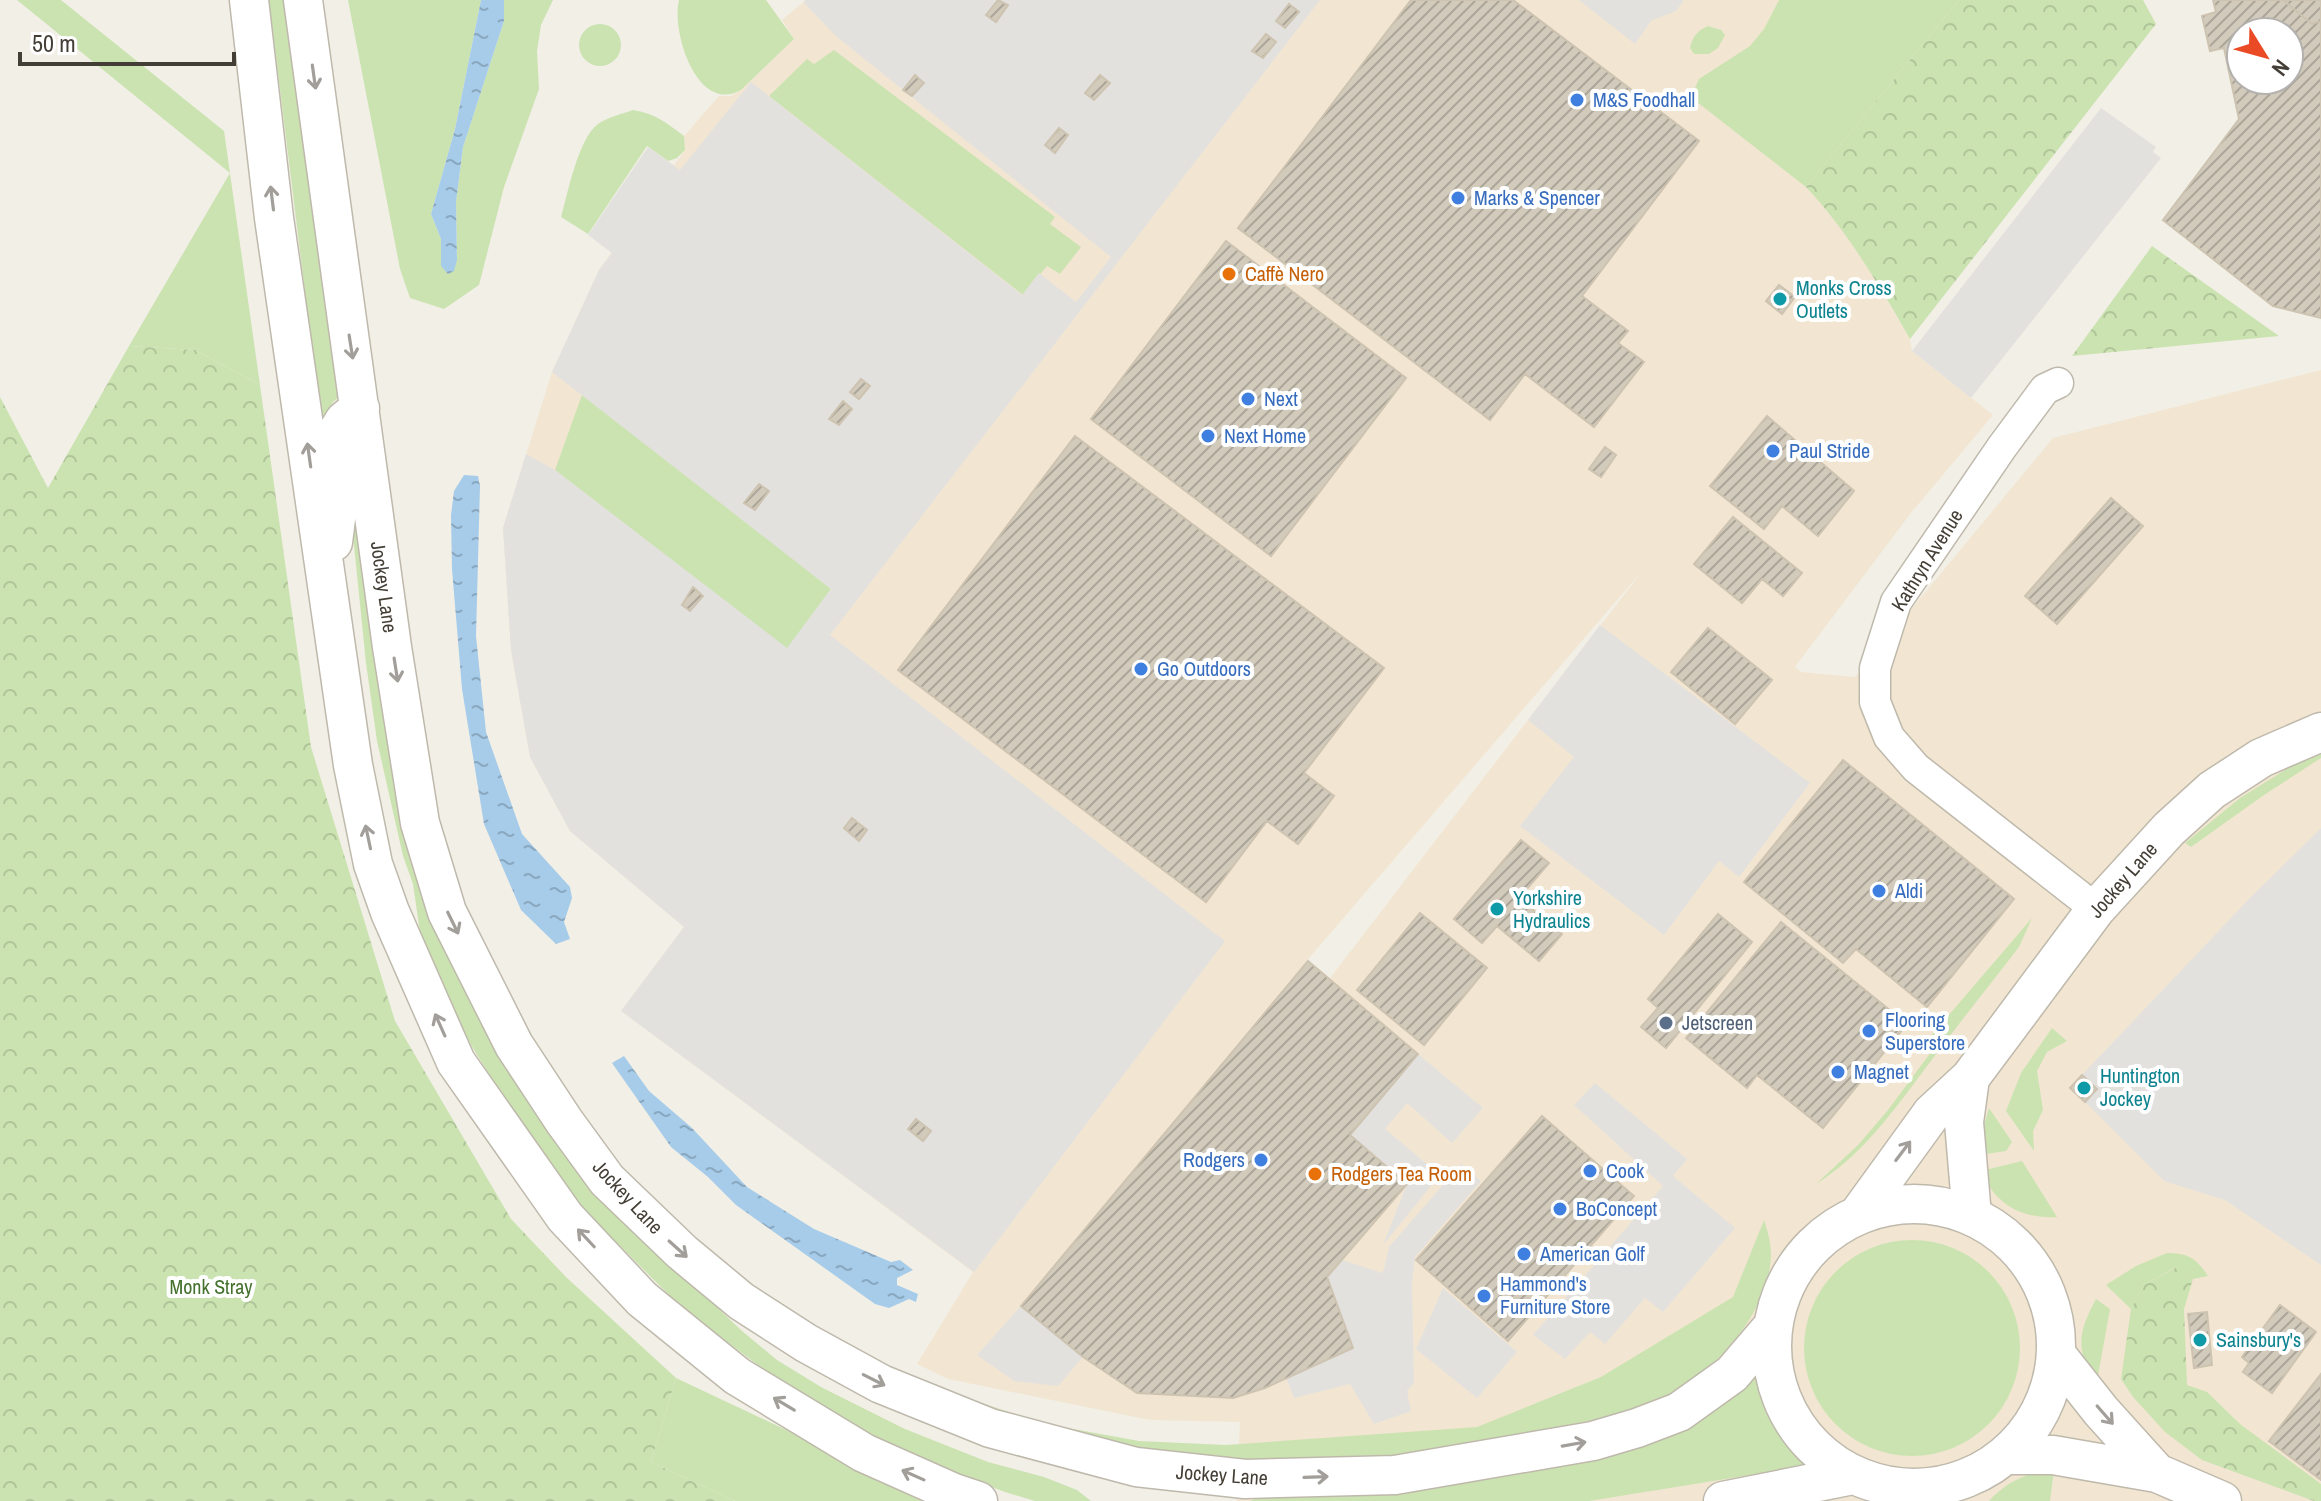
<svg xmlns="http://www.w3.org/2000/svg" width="2321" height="1501" font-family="'Archivo Narrow',sans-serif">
	<defs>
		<pattern id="forest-crowns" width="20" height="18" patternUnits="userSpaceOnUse" patternTransform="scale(2)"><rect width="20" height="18" fill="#cbe3b1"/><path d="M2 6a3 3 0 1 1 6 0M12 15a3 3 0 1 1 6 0" fill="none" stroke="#b0c499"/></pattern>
		<pattern id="water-ripples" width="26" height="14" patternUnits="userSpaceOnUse" patternTransform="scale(2)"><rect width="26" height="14" fill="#a6ccea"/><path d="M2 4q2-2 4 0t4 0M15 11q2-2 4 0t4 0" fill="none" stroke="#89a7be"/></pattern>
		<pattern id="building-hatch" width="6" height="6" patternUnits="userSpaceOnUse" patternTransform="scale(2)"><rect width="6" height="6" fill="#d2cbbc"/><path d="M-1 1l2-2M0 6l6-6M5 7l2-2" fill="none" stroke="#aca69a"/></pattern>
	</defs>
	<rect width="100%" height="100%" fill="#f2efe6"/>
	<path fill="#f2e6d2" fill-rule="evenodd" d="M806 0H1959L1807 187 1829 211 1861 256 1910 339 1912 351 1993 415 1911 513 1795 667 1801 672 1855 677 2053 438 2321 370V1501H1236L1240 1422 1150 1420 948 1379 917 1364 973 1272 621 1011 684 927 570 831 530 757 511 650 503 528 552 372 599 270 685 150 684 136 719 96H731L741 90 794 39 782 20ZM1643 570 1327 982 1304 965V964Z"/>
	<path fill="#cbe3b1" d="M17 0H61L224 131 260 385 195 350 129 346 230 173Z
		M269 0H291L342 395 333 402 326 414 333 484 319 405Z
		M348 0H481L455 129 431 214 441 239V266L457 260 456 202 463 147 504 21V0H553L541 25 537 51 539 89 504 187 479 285 444 309 410 298 400 269Z
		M679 0H766L794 39 741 90C697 115 671 31 679 0Z
		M1779 0H1959L1806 187 1697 102 1695 88 1699 79 1750 46 1764 29Z
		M579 45a21 21 0 1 1 42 0a21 21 0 1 1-42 0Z
		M1708 26 1721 30 1725 35 1718 48 1709 54H1694L1690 48C1693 36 1697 31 1708 26Z
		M834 50 1055 217 1050 224 1081 247 1060 274 1047 266 1023 295 769 96 807 59 814 64Z
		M633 110C654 113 667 123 684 136L685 150 677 158 668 161 647 146 588 234 561 217C568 193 578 139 598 124 608 117 622 114 633 110Z
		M583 392 831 589 787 649 555 470Z
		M357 495 420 879 457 977 497 1049 614 1210 742 1331 777 1360 821 1387 905 1429 988 1462 1044 1477 1077 1490 1091 1501H1035L1005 1492 916 1458 847 1423 766 1371 683 1309 595 1221 536 1151 471 1045 422 946 413 884 403 856 377 741 366 663 349 496Z
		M2321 748V758L2264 795 2191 847 2185 843 2240 798Z
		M2032 918 2019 947C1993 981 1966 1014 1940 1049 1902 1098 1869 1151 1816 1184L1858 1145 1888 1110 1937 1044 1930 1037Z
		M2052 1028 2067 1041 2047 1052 2037 1071 2043 1110 2033 1131 2034 1151 2006 1111 2021 1073Z
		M1989 1108 2012 1142 2006 1151 1980 1155 1983 1129Z
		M2022 1161 2057 1217C2021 1219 1995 1204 1981 1171Z
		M1764 1220C1768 1232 1771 1243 1771 1255 1770 1312 1712 1377 1662 1399 1627 1414 1587 1421 1550 1429 1457 1448 1345 1467 1250 1462 1234 1461 1218 1458 1202 1456 1108 1445 1013 1426 927 1385L928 1383 960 1396 1046 1424 1139 1441 1226 1445 1477 1427 1601 1377 1733 1297Z
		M1804 1348a108 108 0 1 1 216 0a108 108 0 1 1-216 0Z
		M2167 1253C2188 1253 2196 1258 2208 1276L2193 1279 2174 1268 2144 1285 2131 1309 2106 1285 2136 1266Z
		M2096 1299 2110 1309 2096 1387C2077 1349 2076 1336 2096 1299Z
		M1761 1368C1768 1407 1785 1436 1813 1465L1589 1501H1250L1259 1497 1393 1491Z
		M676 1378 937 1501H735L651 1462Z
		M2054 1470 2050 1501H1989C2007 1481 2028 1472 2054 1470Z"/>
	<path fill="url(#forest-crowns)" d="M1959 0H2143L2156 24 1910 339C1879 285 1849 233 1806 187Z
		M2152 246 2279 336 2072 356Z
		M129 346 195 350 260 385 311 747 395 1021 511 1219 566 1277 676 1378 651 1462 735 1501H0V397L48 488Z
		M2175 1268 2193 1279 2184 1309 2187 1385 2207 1392 2240 1424 2321 1484V1501H2314L2202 1460 2165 1432 2133 1397 2121 1379 2131 1309 2144 1285Z"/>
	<path fill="#e3e1de" d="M806 0H1320L830 635 1225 941 974 1272 621 1011 684 927 570 831 530 757 511 650 503 528 526 454 555 470 787 648 831 589 552 372 599 270 612 253 588 235 648 147 680 170 751 82 1022 295 1039 273 1076 302 1111 257 837 37 803 2Z
		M1579 0H1684L1676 11 1651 21 1635 44Z
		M2101 108 2156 147 2153 152 2161 158 1971 398 1912 351Z
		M1600 625 1810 783 1739 877 1719 861 1664 935 1520 826 1574 757 1528 720Z
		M2321 828V1265L2225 1200 2164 1181 2085 1102 2097 1089 2082 1075 2249 899Z
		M1418 1054 1483 1108 1452 1143 1407 1103 1385 1129 1440 1175 1383 1245 1407 1184 1350 1135Z
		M1595 1083 1687 1159 1673 1176 1735 1228 1663 1312 1645 1298 1605 1344 1590 1332 1565 1359 1533 1335 1663 1186 1574 1105Z
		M1461 1164 1481 1181 1415 1257 1412 1284 1414 1383 1407 1391 1411 1411 1374 1424 1350 1384 1294 1398 1286 1378 1353 1348 1327 1277 1342 1260 1383 1273 1389 1247Z
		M1443 1288 1517 1352 1477 1398 1416 1349Z
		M1021 1306 1083 1357 1058 1386 1014 1381 977 1355Z"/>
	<path fill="url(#water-ripples)" d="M481 0H504V21L463 147 456 202 457 260 454 271 448 274 441 266V239L431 214 455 129Z
		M464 475 478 476 480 486 476 636 486 732 522 834 570 887 572 898 564 922 570 939 556 944 521 910 484 824 462 689 452 569 451 515 454 491Z
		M624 1056 649 1091 692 1128 747 1187 814 1229 891 1262 900 1260 913 1270 897 1278V1285L918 1294 916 1302 909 1299 889 1308 875 1304 736 1205 708 1177 671 1147 612 1063Z"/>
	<path fill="url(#building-hatch)" stroke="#cdc3b0" stroke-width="2" fill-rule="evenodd" d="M998 0 1008 5 996 22 986 15Z
		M1411 0H1513L1699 141 1582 296 1628 331 1618 343 1644 362 1594 427 1525 374 1490 420 1238 228Z
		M2213 0H2283L2312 24 2321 21V318L2273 306 2163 220 2239 119 2224 48 2210 51 2202 16 2216 12ZM2241 32H2289V80H2241Z
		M2283 0H2321V21L2312 24Z
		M1289 4 1299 12 1285 28 1276 21Z
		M1266 34 1276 42 1263 58 1252 51Z
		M915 75 924 83 912 96 903 90Z
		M1100 75 1110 83 1094 100 1085 93Z
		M1059 128 1068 135 1055 153 1045 145Z
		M1226 241 1406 378 1271 556 1091 419Z
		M1779 285 1795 297 1782 314 1766 301Z
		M861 379 870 386 859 399 850 392Z
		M843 401 852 409 839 425 829 419Z
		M1767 416 1854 491 1818 536 1782 506 1764 529 1710 486Z
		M1075 436 1384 668 1304 773 1334 796 1298 844 1267 821 1206 902 898 670Z
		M1605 447 1616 455 1601 477 1589 469Z
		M759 484 769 491 755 510 744 503Z
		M2111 498 2143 526 2057 624 2025 596Z
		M1733 517 1802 573 1783 596 1762 579 1742 603 1694 564Z
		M693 587 703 596 690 611 682 605Z
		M1708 628 1772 680 1735 724 1671 672Z
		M1843 760 2014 899 1927 1007 1856 949 1843 963 1744 882Z
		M852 818 867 830 859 841 844 828Z
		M1521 840 1549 863 1519 898 1562 934 1539 961 1497 926 1482 943 1454 919Z
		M1420 913 1487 968 1424 1045 1357 990Z
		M1718 914 1752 942 1666 1048 1641 1027 1658 1008 1648 999Z
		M1781 922 1907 1024 1823 1128 1757 1075 1747 1088 1686 1038Z
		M1308 961 1418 1054 1350 1135 1407 1184 1327 1277 1353 1348 1265 1388 1233 1398 1137 1393 1083 1357 1021 1306Z
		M2082 1075 2097 1089 2085 1102 2070 1088Z
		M1542 1116 1634 1196 1508 1341 1416 1260Z
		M916 1119 931 1131 923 1141 908 1129Z
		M2280 1305 2316 1332 2272 1393 2243 1372 2249 1363 2242 1357Z
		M2207 1312 2212 1365 2194 1368 2188 1314Z
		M2321 1374V1480L2269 1441Z"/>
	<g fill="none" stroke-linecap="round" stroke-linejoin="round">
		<defs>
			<path id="minor" d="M2058 383 2045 389 2002 447 1896 602 1875 668V702L1889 737 1916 768 2096 909"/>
			<path id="tertiary" d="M249 0 274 218 353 765 373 864 390 912 456 1062 565 1217 642 1299 737 1376 864 1453 954 1493 978 1501
				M303 0 392 647 420 823 447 912 514 1045 564 1121 607 1180 682 1252 741 1301 806 1343 881 1384 990 1428 1136 1467 1245 1479 1395 1475 1593 1441 1637 1428 1679 1412 1732 1374 1773 1326
				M333 542 340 488 336 443 339 429 344 421 360 408
				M1970 1078 1964 1122 1972 1216
				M1772 1346a142 142 0 1 1 284 0a142 142 0 1 1-284 0Z
				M1858 1215 1932 1113 1970 1078 2096 909 2169 829 2212 790 2261 758 2321 732
				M2056 1354 2101 1411 2157 1473
				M2006 1455H2053L2157 1473 2222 1501
				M1723 1501 1853 1475"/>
		</defs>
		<use href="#minor" stroke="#bfb9ac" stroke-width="33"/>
		<use href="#tertiary" stroke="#bfb9ac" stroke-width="41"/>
		<use href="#minor" stroke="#fff" stroke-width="30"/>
		<use href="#tertiary" stroke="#fff" stroke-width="38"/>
	</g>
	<defs><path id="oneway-shaft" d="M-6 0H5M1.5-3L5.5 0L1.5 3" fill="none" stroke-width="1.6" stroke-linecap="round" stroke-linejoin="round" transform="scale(2)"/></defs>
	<g stroke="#a29f9a">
		<use href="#oneway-shaft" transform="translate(314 77) rotate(82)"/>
		<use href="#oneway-shaft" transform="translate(272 198) rotate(-97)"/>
		<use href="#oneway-shaft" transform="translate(351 347) rotate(81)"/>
		<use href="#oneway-shaft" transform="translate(309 455) rotate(-98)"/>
		<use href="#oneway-shaft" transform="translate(396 670) rotate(81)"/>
		<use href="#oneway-shaft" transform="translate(368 837) rotate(-102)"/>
		<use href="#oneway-shaft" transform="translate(453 923) rotate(64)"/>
		<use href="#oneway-shaft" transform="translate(440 1025) rotate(-114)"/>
		<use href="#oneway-shaft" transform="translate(1903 1151) rotate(-53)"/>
		<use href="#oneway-shaft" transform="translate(586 1238) rotate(-133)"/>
		<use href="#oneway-shaft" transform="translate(678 1249) rotate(42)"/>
		<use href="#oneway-shaft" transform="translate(874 1380) rotate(27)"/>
		<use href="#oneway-shaft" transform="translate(784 1404) rotate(-149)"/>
		<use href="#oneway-shaft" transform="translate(2105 1415) rotate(49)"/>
		<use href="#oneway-shaft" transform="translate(1574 1444) rotate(-10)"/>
		<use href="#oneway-shaft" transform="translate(913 1475) rotate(-156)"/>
		<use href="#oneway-shaft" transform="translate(1316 1477) rotate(-2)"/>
	</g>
	<g fill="#3f7fe0" stroke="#fff" stroke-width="3">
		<circle cx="1577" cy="100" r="8"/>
		<circle cx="1458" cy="198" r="8"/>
		<circle cx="1248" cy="399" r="8"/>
		<circle cx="1208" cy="436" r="8"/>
		<circle cx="1773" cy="451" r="8"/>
		<circle cx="1141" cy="669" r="8"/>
		<circle cx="1879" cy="891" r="8"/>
		<circle cx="1869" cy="1031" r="8"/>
		<circle cx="1838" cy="1072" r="8"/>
		<circle cx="1261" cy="1160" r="8"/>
		<circle cx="1590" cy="1171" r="8"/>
		<circle cx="1560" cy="1209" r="8"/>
		<circle cx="1524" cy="1254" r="8"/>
		<circle cx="1484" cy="1296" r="8"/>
	</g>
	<g fill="#e8710a" stroke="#fff" stroke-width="3">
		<circle cx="1229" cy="274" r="8"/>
		<circle cx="1315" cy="1174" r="8"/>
	</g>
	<g fill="#0f9aa8" stroke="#fff" stroke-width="3">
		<circle cx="1780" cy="299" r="8"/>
		<circle cx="1497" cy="909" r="8"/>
		<circle cx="2084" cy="1088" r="8"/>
		<circle cx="2200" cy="1340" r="8"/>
	</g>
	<circle fill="#5c6f8a" stroke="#fff" stroke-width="3" cx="1666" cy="1023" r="8"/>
	<g text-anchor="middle" stroke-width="8" stroke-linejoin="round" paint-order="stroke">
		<g font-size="20" fill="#366cbe" stroke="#fff" text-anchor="start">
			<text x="1593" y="107">M&amp;S Foodhall</text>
			<text x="1474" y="205">Marks &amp; Spencer</text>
			<text x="1264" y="406">Next</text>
			<text x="1224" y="443">Next Home</text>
			<text x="1789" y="458">Paul Stride</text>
			<text x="1157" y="676">Go Outdoors</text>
			<text x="1895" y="898">Aldi</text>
			<text x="1885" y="1027">Flooring<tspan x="1885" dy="23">Superstore</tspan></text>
			<text x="1854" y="1079">Magnet</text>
			<text x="1245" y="1167" text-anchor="end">Rodgers</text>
			<text x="1606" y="1178">Cook</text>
			<text x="1576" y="1216">BoConcept</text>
			<text x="1540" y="1261">American Golf</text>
			<text x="1500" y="1291">Hammond's<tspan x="1500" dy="23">Furniture Store</tspan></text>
		</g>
		<g font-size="20" fill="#c56008" stroke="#fff" text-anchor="start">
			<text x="1245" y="281">Caffè Nero</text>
			<text x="1331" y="1181">Rodgers Tea Room</text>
		</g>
		<g font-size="20" fill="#0d838f" stroke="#fff" text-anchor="start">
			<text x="1796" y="295">Monks Cross<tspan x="1796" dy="23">Outlets</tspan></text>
			<text x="1513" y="905">Yorkshire<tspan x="1513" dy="23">Hydraulics</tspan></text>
			<text x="2100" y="1083">Huntington<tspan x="2100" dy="23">Jockey</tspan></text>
			<text x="2216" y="1347">Sainsbury's</text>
		</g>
		<g font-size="20" fill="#443f36" stroke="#fff">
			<text transform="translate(1927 560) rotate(-58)" y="7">Kathryn Avenue</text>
			<text transform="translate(384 587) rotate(82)" y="7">Jockey Lane</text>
			<text transform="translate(2123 880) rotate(-49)" y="7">Jockey Lane</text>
			<text transform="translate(628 1197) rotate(47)" y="7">Jockey Lane</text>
			<text transform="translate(1222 1475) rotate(4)" y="7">Jockey Lane</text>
		</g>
		<g font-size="20" fill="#4e5e75" stroke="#fff" text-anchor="start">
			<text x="1682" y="1030">Jetscreen</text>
		</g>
		<g font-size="20" fill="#44712e" stroke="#fff">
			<text x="211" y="1294">Monk Stray</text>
		</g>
	</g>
	<g transform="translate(2265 56) rotate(127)"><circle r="38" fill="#ffffff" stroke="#b4b2af" stroke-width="2"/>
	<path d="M0-6L14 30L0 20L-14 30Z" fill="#ea4a25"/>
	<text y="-12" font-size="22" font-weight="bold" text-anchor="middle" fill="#443f36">N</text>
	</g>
	<path d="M20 52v12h214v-12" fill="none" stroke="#443f36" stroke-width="4"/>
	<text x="32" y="52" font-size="24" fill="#443f36" stroke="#ffffff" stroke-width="6" paint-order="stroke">50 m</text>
</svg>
